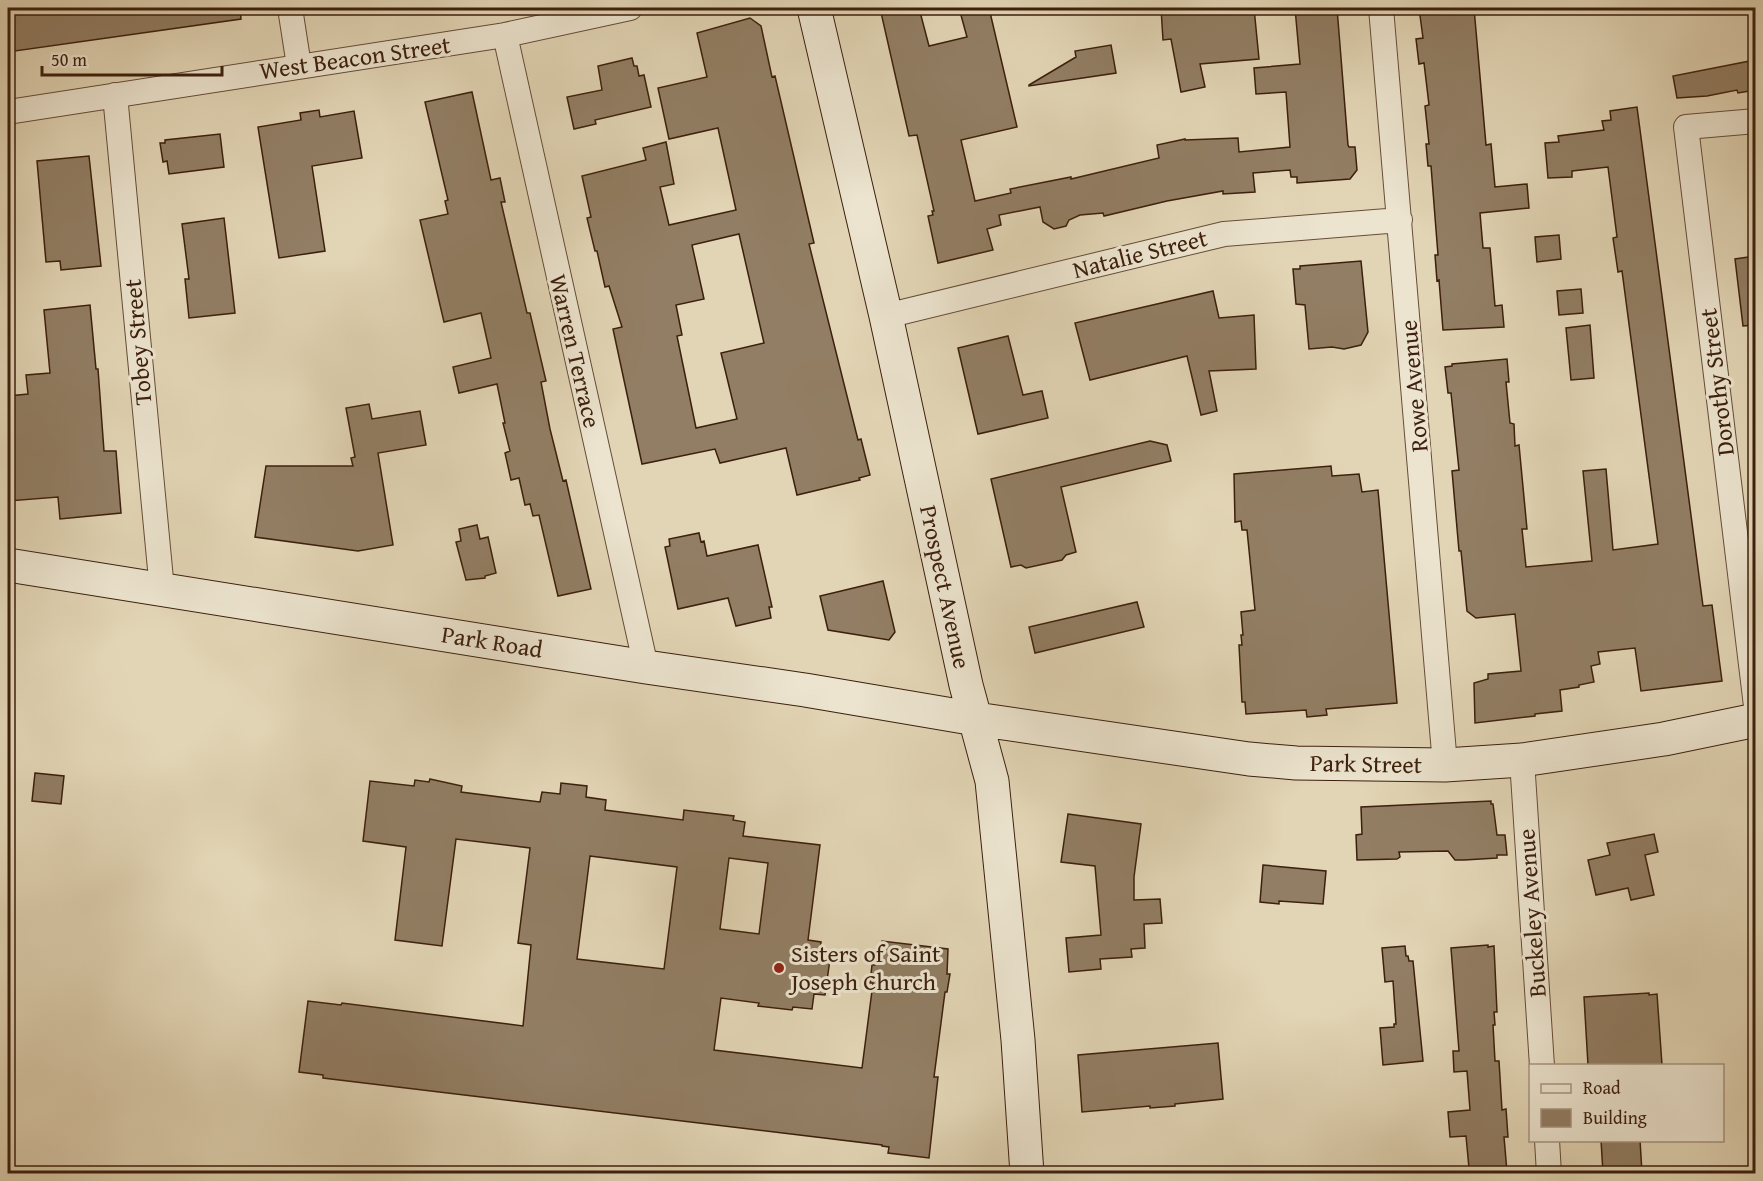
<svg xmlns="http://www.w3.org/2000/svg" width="1763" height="1181" font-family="'Gentium Book Plus',serif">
	<rect width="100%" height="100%" fill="#e2d5b5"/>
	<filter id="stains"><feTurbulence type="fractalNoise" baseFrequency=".00333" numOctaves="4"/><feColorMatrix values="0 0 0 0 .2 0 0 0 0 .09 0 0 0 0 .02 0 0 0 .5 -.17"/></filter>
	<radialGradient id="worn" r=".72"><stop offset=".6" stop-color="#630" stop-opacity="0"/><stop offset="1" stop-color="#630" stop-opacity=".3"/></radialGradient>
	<path fill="#927e64" stroke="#3c1f0d" stroke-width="1.5" fill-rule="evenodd" d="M18 8H50L51 14 100 8H240L241 19 8 52V9Z
		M880 8H919L929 46 967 37 959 8H989L1017 127 961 140 975 201 1011 193 1010 189 1071 177V179L1159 158 1157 145 1185 139V140L1238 138 1239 152 1290 147 1286 92 1256 94 1254 68 1300 64 1295 8H1337L1348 145 1349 147H1355L1357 170 1350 179 1297 183V177H1291L1290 170 1253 173 1255 192 1223 194V191L1167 201 1104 216 1103 213 1080 215 1069 220 1066 226 1054 229 1043 222 1040 207 999 215 1001 225 987 229 993 250 938 263 928 216 933 215 932 211H934L917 135 909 136Z
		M1161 8H1254L1259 59 1200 64 1205 87 1181 92 1171 39 1163 40Z
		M1419 8H1474L1486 145 1491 144 1495 187 1527 184 1529 208 1480 213 1483 248H1490L1495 306 1502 305 1504 327 1443 330 1439 280 1437 281 1435 255H1438L1431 166H1428L1426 144H1429L1425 106 1429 105 1424 63 1419 64 1416 39 1423 38Z
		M750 18 761 26 772 77 775 76 814 243 809 244 858 440 861 439 870 475 859 478 860 480 797 495 786 448 720 463 715 449 642 464 613 329 622 327 609 286 605 287 597 251H595L587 218 591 217 582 176 646 160 643 148 666 142 674 184 660 187 669 225 736 210 718 128 669 139 658 88 707 77 697 33ZM739 234 764 343 721 353 737 419 696 428 677 336 682 335 676 305 704 299 692 245Z
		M1111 45 1116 73 1029 86V85L1076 57 1075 51Z
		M632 58 634 66H637L639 76 644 75 651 107 595 120 596 124 574 129 567 97 602 90 598 66Z
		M1755 60V90L1738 93 1737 90 1707 96 1677 98 1673 76Z
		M472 92 491 180 500 178 505 202H501L511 245 527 313H530L546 381 541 382 550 429 563 481 566 480 591 589 558 596 539 515 533 516 530 504 525 505 519 478 511 480 505 453 510 451 503 423H505L497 384 459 393 453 367 491 358 481 313 444 322 420 220 448 214 445 201 448 200 425 102Z
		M1637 107 1703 606 1712 605 1722 681 1641 691 1635 648 1598 652 1600 664 1591 666 1594 682 1579 685V687L1560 690 1562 711 1535 714V716L1475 723 1474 683 1488 679V674L1521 671 1515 614 1476 618 1467 611 1461 551H1459L1452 471 1459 470 1451 393H1448L1445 367 1452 366V364L1507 359 1509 382H1506L1510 423 1514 424 1515 446 1519 445 1527 529H1522L1526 567 1592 561 1583 471 1606 469 1613 550 1658 544 1622 271 1618 272 1613 238 1617 237 1608 167 1572 171V177L1548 178 1545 143 1559 142 1558 136 1604 130 1602 121 1611 120 1610 111Z
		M319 110 320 117 354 111 362 158 312 166 325 251 279 258 258 127 301 120 300 113Z
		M220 134 224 167 169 174 167 161 163 162 160 143H165V140Z
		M89 156 101 266 61 270 60 261 46 262 37 161Z
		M224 218 235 313 189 318 185 279H189L182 224Z
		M1559 235 1561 259 1537 262 1535 237Z
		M1755 256V325L1743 326 1735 259Z
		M1361 261 1368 332 1361 345 1344 349 1332 347 1309 349 1305 305 1296 304 1293 269H1300V266Z
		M1581 289 1583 313 1559 315 1557 291Z
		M1213 291 1219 318 1254 315 1256 369 1209 371 1217 411 1201 415 1187 356 1090 380 1075 323Z
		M90 305 96 369H98L104 451H116L121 513 60 519 58 497 8 501V396L28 394 26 375 50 373 44 310Z
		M1590 325 1594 378 1571 380 1566 328Z
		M1008 336 1023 395 1042 391 1048 418 978 434 958 348Z
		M369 404 372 419 420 411 426 445 378 453 393 545 358 551 255 537 266 466H353L351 458 355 457 346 408Z
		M1150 441 1167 445 1171 461 1061 487 1076 552 1066 555 1062 560 1026 568 1021 565 1011 567 991 479Z
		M1331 466 1332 476 1359 474 1362 492 1378 490 1397 703 1326 709 1327 715 1307 717 1306 710 1246 714 1245 702H1242L1239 645H1242L1241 635H1243L1241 612 1255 610 1247 530H1242L1241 521 1235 522 1234 474Z
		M477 525 480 539 488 537 496 573 485 576V578L466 580 456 542 461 541 459 529Z
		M699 533 701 542 704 541 707 556 758 545 772 607H769L771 618 736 626 728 598 678 609 665 547 670 546 669 539Z
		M883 581 895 632 889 640 828 630 820 596Z
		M1137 602 1144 627 1035 653 1029 627Z
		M35 773 64 776 61 804 32 801Z
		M430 779 462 786 461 792 540 802 542 792 560 794 561 783 587 786 586 797 606 800 605 810 683 820 684 810 734 816 733 820 745 822 743 836 820 845 808 940 821 942 820 950 831 952 825 995 814 994 812 1009 793 1007 792 1010 758 1006 759 1003 721 998 714 1050 862 1068 873 983H870L872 965H875L877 953H881L882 941 948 949 947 974H950L947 992H945L934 1077H938L929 1158 888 1153 889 1147 882 1146V1145L323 1078V1075L299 1072 308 1001 341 1005 342 1003 523 1026 531 945 518 943 530 848 456 839 442 946 395 940 406 847 363 841 370 781 414 786 415 780 429 782ZM590 856 677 867 664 969 577 959ZM729 858 768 863 759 934 720 929Z
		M1491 801V804H1493L1497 835H1505L1507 855H1497V858L1464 860H1455L1448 851 1399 852 1400 857 1397 859 1357 860 1356 835 1362 834 1361 807Z
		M1068 814 1141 824 1134 877V900L1160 899 1162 923 1144 924 1145 948 1131 949 1132 957 1100 959 1101 969 1069 972 1066 938 1101 935 1095 866 1061 862Z
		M1654 834 1658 852 1645 855 1654 895 1631 900 1628 888 1596 895 1588 860 1610 855 1607 843Z
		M1263 865 1326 871 1323 904 1279 901V904L1260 902Z
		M1488 945V947L1494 946 1497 1012H1494L1495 1025H1493L1495 1061H1499L1502 1110 1506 1109 1508 1137H1504L1507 1172 1504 1173H1472L1471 1167 1469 1168 1466 1136 1450 1137 1448 1112 1470 1110 1467 1071 1454 1072 1453 1051H1459L1451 948Z
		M1405 946 1406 956H1408L1409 961H1413L1423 1061 1383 1065 1380 1028 1394 1027V1024H1396L1393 981 1385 982 1382 948Z
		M1649 993V995L1657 994 1662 1065H1588L1584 997Z
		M1218 1043 1223 1099 1175 1104V1106L1150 1108V1106L1082 1112 1078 1055Z
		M1601 1140H1640L1642 1173H1603Z"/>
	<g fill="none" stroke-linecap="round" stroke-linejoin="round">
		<defs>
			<path id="minor" d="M290 8 299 66
				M1381 8 1445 765
				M505 35 646 667
				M115 95 162 590
				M8 112 505 35 630 8
				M1756 121 1686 127 1756 706
				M886 316 1224 234 1400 220
				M1522 760 1542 1066
				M1547 1140 1549 1174"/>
			<path id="secondary" d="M814 8 886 316 966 685 992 781 1018 1040 1027 1174
				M8 565 646 667 805 690 976 719 1249 759 1296 763 1445 765 1522 760 1664 739 1756 720"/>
		</defs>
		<use href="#minor" stroke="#664c37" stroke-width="26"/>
		<use href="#secondary" stroke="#3c1f0d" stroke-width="35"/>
		<use href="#minor" stroke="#ece4cf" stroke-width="24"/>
		<use href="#secondary" stroke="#ece4cf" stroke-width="33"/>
	</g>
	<circle fill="#8f2418" stroke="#ece4cf" stroke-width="2" cx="779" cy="968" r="6"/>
	<g text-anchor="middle" stroke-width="6" stroke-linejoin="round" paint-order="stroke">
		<g font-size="24" fill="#3c1f0d" stroke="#ece4cf">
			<text transform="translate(355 58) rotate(-8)" y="8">West Beacon Street</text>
			<text transform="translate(1140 254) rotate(-14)" y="8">Natalie Street</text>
			<text transform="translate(138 342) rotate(-95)" y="8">Tobey Street</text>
			<text transform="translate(575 351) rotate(77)" y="8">Warren Terrace</text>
			<text transform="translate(1717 382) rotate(-97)" y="8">Dorothy Street</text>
			<text transform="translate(1414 386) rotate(-95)" y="8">Rowe Avenue</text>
			<text transform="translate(945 587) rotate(78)" y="8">Prospect Avenue</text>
			<text transform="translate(492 642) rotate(9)" y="8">Park Road</text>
			<text transform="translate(1366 764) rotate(1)" y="8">Park Street</text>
			<text transform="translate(1532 913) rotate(-94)" y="8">Buckeley Avenue</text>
		</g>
		<g font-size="24" fill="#3c1f0d" stroke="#ece4cf" text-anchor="start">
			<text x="791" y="962">Sisters of Saint<tspan x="791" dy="28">Joseph Church</tspan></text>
		</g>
	</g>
	<rect width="1763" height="1181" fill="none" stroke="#e2d5b5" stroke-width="30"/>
	<rect x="9" y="9" width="1745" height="1163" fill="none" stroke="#3c1f0d" stroke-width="3"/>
	<rect x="15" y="15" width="1733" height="1151" fill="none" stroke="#3c1f0d" stroke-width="1.5"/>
	<rect x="1529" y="1064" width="195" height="78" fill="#ece4cf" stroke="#a69581" stroke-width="1.5"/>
	<rect x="1541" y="1084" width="30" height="9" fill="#ece4cf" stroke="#a69581" stroke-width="1.5"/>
	<text x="1583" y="1094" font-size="18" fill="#3c1f0d">Road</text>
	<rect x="1541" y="1109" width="30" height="18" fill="#927e64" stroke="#a69581" stroke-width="1.5"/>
	<text x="1583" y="1124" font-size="18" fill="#3c1f0d">Building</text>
	<path d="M42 66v9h180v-9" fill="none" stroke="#3c1f0d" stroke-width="3"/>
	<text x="51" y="66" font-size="18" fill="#3c1f0d" stroke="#ece4cf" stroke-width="4.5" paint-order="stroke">50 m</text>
	<rect width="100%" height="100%" filter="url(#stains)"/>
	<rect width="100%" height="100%" fill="url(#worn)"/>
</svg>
